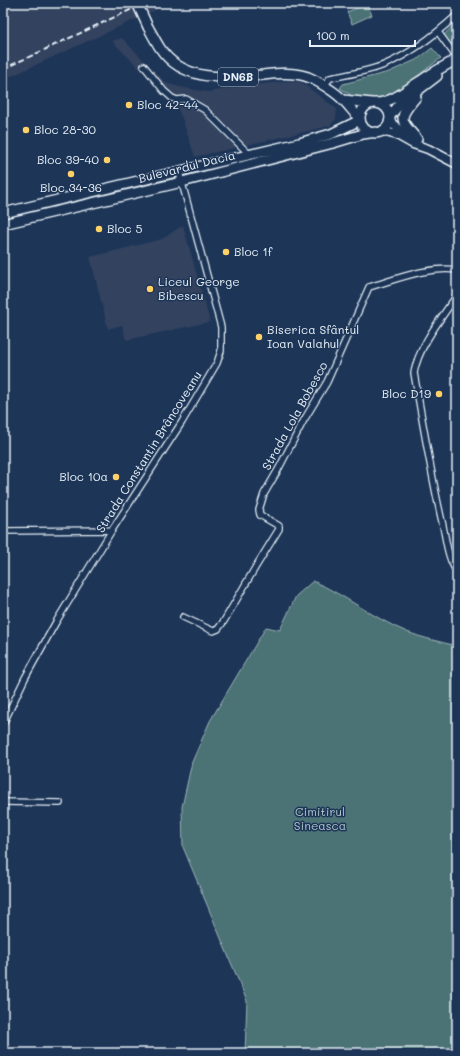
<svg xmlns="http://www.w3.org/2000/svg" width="460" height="1056" font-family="Mali,sans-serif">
	<rect width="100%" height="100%" fill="#1d3557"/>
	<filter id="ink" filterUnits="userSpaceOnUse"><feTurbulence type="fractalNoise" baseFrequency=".025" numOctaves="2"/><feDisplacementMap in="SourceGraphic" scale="8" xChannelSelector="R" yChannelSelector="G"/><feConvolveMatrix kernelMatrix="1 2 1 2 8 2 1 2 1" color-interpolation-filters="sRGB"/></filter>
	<g filter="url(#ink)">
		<path fill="#33425f" d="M3 3H171L3 80Z
			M122 38 166 83 180 87 208 92 244 86 289 81 301 82 337 109 336 119 330 126 195 157 182 118 175 104 112 41Z
			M183 225 210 322 126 340 122 325 108 329 90 257 162 239Z"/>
		<path fill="#4c7275" stroke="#9ab2b6" d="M367 4 372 15 352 24 347 12Z
			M457 21V46L453 48 447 41 444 35Z
			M432 48 441 58 390 97 373 98 352 96 340 88 343 84 389 72 418 59Z
			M313 581C345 595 373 618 407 632 422 638 441 642 457 646V1053H245L247 1001 183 847 182 807 192 762 210 721 266 627 280 630 296 596Z"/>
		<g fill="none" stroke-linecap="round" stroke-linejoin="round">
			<defs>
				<path id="street" d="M438 32 457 58
					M144 66 164 91 172 98 177 100 186 99 205 110 250 155
					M324 86 330 78C346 75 369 71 384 65 411 54 435 35 457 15
					M457 295C442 317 418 347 414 373 423 424 431 475 443 526 446 540 448 560 457 572
					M3 531 112 530
					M183 617 213 631 218 629 224 621 255 568 279 529V526L260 515 259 510 264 494 278 470 304 420 327 382 369 287C397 279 428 266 457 270
					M3 724 25 678 56 622 112 530 182 422 217 363 221 351V327L179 172
					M3 802 60 803"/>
				<path id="secondary" d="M389 121 400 130 409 135
					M382 131 397 135 413 144 428 149 457 164"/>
				<path id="primary" d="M148 27C152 34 156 42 160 48 183 83 227 78 263 75 279 73 294 72 308 77 318 81 337 93 344 101 350 107 354 113 360 119
					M416 97C398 118 399 119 417 139
					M343 100 372 103
					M378 103C395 101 408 88 422 80 433 72 445 66 457 59
					M360 118a15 15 0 1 1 30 0a15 15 0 1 1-30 0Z
					M390 116 399 105 437 76
					M3 213 299 143 331 134 360 120
					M3 224 182 182 333 143 363 134 376 132"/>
			</defs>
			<use href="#street" stroke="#e8f1f8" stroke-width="8"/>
			<use href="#secondary" stroke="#e8f1f8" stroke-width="11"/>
			<use href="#primary" stroke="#e8f1f8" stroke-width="12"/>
			<use href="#street" stroke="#1d3557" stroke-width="5.5"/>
			<use href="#secondary" stroke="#1d3557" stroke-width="8"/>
			<use href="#primary" stroke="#1d3557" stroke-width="9"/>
			<path stroke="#e8f1f8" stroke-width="2" stroke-dasharray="6 3" stroke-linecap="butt" d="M3 69 145 3"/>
			<defs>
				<path id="primary-bridge" d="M137 3 148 27"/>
			</defs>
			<use href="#primary-bridge" stroke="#e8f1f8" stroke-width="12" stroke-linecap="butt"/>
			<use href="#primary-bridge" stroke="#1d3557" stroke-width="9"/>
		</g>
	</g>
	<g fill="#ffd166" stroke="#1d3557" stroke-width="1.5">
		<circle cx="129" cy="105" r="4"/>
		<circle cx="26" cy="130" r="4"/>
		<circle cx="107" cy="160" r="4"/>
		<circle cx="71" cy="174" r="4"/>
		<circle cx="99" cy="229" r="4"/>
		<circle cx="226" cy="252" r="4"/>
		<circle cx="150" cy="289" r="4"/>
		<circle cx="259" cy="337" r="4"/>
		<circle cx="439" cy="394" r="4"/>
		<circle cx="116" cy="477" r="4"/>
	</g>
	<g text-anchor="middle" stroke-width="3" stroke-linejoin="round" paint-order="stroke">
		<rect fill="#1d3557" stroke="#abb9c8" stroke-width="1" x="218" y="68" width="40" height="18" rx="3"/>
		<g font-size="11" font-weight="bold" fill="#e8f1f8">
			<text x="238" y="81">DN6B</text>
		</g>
		<g font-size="12" fill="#e8f1f8" stroke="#1d3557" text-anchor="start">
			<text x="137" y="109">Bloc 42-44</text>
			<text x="34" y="134">Bloc 28-30</text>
			<text x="99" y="164" text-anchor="end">Bloc 39-40</text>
			<text x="71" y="192" text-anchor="middle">Bloc 34-36</text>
			<text x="107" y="233">Bloc 5</text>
			<text x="234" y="256">Bloc 1f</text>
			<text x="158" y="286">Liceul George<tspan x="158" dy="14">Bibescu</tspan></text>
			<text x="267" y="334">Biserica Sfântul<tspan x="267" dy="14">Ioan Valahul</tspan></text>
			<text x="431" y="398" text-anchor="end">Bloc D19</text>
			<text x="108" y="481" text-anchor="end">Bloc 10a</text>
		</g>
		<g font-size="12" fill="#e8f1f8" stroke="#1d3557">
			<text transform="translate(187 167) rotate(-14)" y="4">Bulevardul Dacia</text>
			<text transform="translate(295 416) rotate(-61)" y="4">Strada Lola Bobesco</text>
			<text transform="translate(149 452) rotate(-58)" y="4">Strada Constantin Brâncoveanu</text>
		</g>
		<g font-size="12" fill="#b1c5ca" stroke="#1d3557">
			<text x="320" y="816">Cimitirul<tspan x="320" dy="14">Sineasca</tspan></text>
		</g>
	</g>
	<rect width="460" height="1056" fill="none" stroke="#1d3557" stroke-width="16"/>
	<rect x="8" y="8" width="444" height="1040" fill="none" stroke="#e8f1f8" stroke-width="1.5" filter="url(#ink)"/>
	<path d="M310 40v6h105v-6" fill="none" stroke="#e8f1f8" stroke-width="2"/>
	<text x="316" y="40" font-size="12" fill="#e8f1f8" stroke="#1d3557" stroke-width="3" paint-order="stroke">100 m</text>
</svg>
